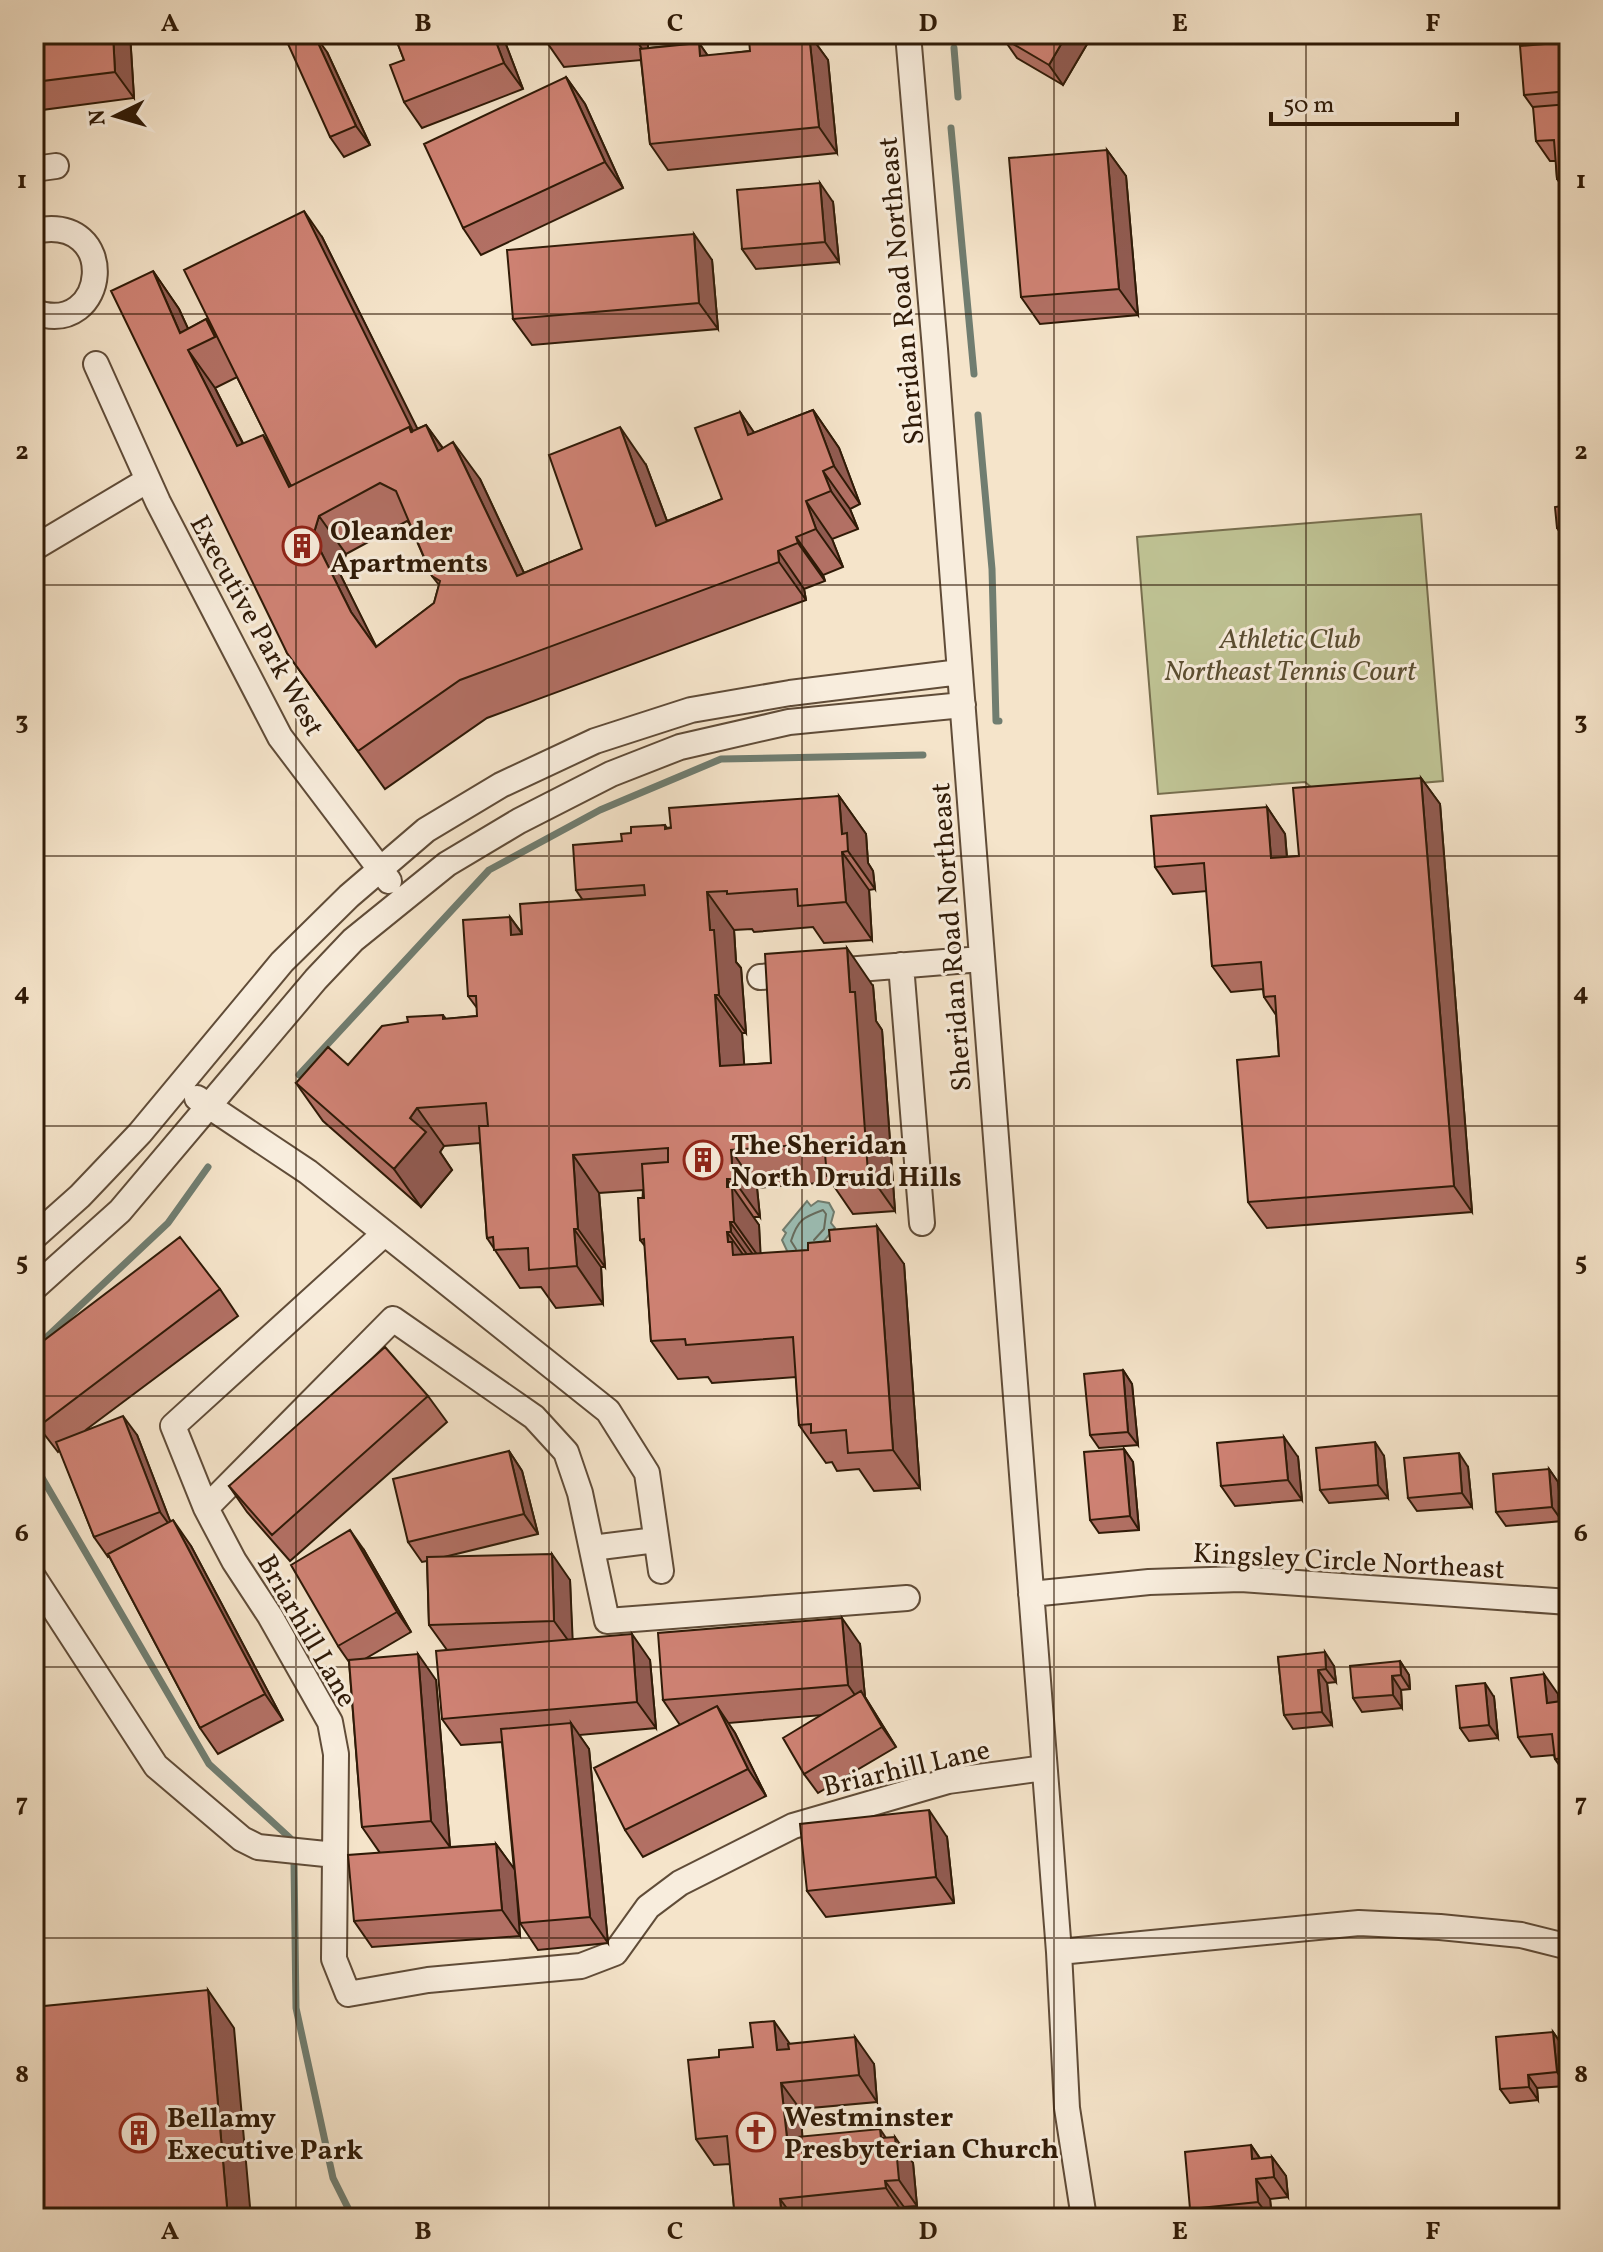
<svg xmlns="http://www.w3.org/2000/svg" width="1603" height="2252" font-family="Vollkorn,serif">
	<rect width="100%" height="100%" fill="#f5e4ca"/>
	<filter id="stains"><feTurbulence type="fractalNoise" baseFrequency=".0025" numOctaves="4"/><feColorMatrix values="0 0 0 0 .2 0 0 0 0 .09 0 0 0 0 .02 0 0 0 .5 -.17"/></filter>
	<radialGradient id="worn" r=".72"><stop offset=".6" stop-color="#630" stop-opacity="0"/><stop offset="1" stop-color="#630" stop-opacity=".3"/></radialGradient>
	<path fill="#bfc394" stroke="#776e4e" stroke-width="2" d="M1421 514 1443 781 1317 792 1305 782 1158 794 1137 537Z"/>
	<path fill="#9cbfb6" stroke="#707d70" stroke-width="2" d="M807 1201 811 1206 818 1201 829 1203 834 1212 831 1223 835 1228 813 1254 789 1255 782 1240 786 1233 783 1230Z"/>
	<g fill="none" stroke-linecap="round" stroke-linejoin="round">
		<path stroke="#666c5e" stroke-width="2" d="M796 1249 791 1241C798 1219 804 1217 823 1210L826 1214 824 1229 814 1240"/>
		<path stroke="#707d70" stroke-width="7" d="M954 48 958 97
			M951 128 974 374
			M978 415 992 569 996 721H999
			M299 1075 489 870 600 810 721 759 923 755
			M34 1349 168 1223 208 1167
			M34 1464 209 1764 290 1838
			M294 1863 296 2008 333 2178 353 2218"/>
		<defs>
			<path id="minor" d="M908 34 935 349 1025 1513 1059 1952 1067 2108 1084 2218
				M34 169 56 166
				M34 231C121 212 109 339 34 312
				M96 364 158 502 280 737 389 881
				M34 548 148 480
				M901 965 922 1223
				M760 977 981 959
				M197 1098 308 1172 608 1411 647 1473 661 1571
				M34 1237 80 1196 140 1133 282 962 349 896 426 830 501 785 595 741 691 710 790 693 960 672
				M34 1288 120 1211 316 979 353 940 447 864 519 821 611 774 680 747 789 722 963 705
				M206 1508 173 1426 384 1234
				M592 1548 656 1540
				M34 1578 156 1766 242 1839 258 1847 335 1855
				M1031 1594 1149 1582 1241 1579 1569 1602
				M907 1598 607 1621 580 1493 566 1452 534 1417 393 1319 206 1508 234 1561 270 1616 330 1722 336 1754 334 1959 348 1994 428 1980 581 1966 615 1953 648 1907 680 1883 793 1826 948 1781 1044 1768
				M1059 1952 1359 1923 1440 1927 1521 1935 1569 1947"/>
		</defs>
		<use href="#minor" stroke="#604c38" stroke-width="28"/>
		<use href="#minor" stroke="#f8eddd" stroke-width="24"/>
	</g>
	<path fill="#b27064" stroke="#2f1a07" stroke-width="2" fill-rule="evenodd" d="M34 34H130L134 98 34 111Z
		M394 34H499L505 42 523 89 422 128 404 102V60Z
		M545 34H647L648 48 699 43 708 56 750 51 809 34 828 60 837 153 668 170 650 144 641 60 564 67 546 41Z
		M1093 34 1063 85 1017 58 1003 38Z
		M1569 42V196L1557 179 1556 161H1550L1536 141 1534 109 1524 95Z
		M327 52 370 145 344 157 330 137Z
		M566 77 585 104 623 188 481 255 463 228Z
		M1107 150 1126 176 1138 315 1040 324 1021 297Z
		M833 202 839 262 756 269 742 249Z
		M322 237 417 429 426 425 443 448 480 479 524 573 582 549 646 465 667 521 722 499 740 412 754 433 813 410 839 448 860 504 850 509 858 529 832 539 843 567 823 575 825 581 804 589 806 600 487 718 385 789 287 653 153 271 179 309 188 329 206 319 214 330ZM237 377 272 447 243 443 215 388ZM407 521 409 523 432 576 439 585 434 603 376 647 340 574 346 554Z
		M712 260 718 329 532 345 513 319Z
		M1569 505V546L1557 528Z
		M1421 778 1440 804 1472 1212 1267 1228 1248 1202 1279 1056 1276 1015 1264 997 1263 989 1231 992 1212 966 1207 891 1173 894 1155 867 1267 807 1285 834 1287 857 1299 856Z
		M839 796 866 834 868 863 873 871 875 889 869 890 872 940 824 943 813 927 754 932 752 929 734 930 736 962 741 968 746 1033H742L744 1065 771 1063 873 986 876 1021 882 1030 895 1211 853 1214 831 1182 757 1188 760 1217H753L759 1225 760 1253 904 1264 920 1488 874 1491 859 1469 837 1471 832 1462 826 1463 799 1425 796 1377 712 1383 708 1377 678 1379 651 1341 645 1246 640 1240 643 1190 599 1193 605 1267H601L603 1304 556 1308 541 1287 520 1288 487 1238 480 1143 444 1146 440 1152 452 1170 421 1207 323 1121 296 1083 348 1065 408 1022 443 1015 446 1019 477 1016V1008L468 996 510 917 522 933 582 899 576 890 622 841 631 833 665 825 667 828Z
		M220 1289 238 1316 87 1429 137 1435 170 1521 191 1546 283 1720 218 1754 200 1728 109 1556 108 1557 94 1537 60 1450 58 1452 34 1421V1348Z
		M1123 1370 1132 1384 1138 1445 1099 1448 1090 1435Z
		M428 1396 447 1422 290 1561 247 1512 229 1486Z
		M1124 1449 1133 1462 1139 1530 1099 1533 1090 1520Z
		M509 1451 522 1471 538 1534 444 1557 570 1580 572 1639 650 1660 656 1728 579 1735 589 1749 608 1943 538 1950 520 1923 517 1897 520 1936 372 1947 354 1921 380 1853 362 1827 349 1662 338 1646 364 1550 411 1632 365 1659 436 1680 450 1847 496 1844 514 1869 502 1742 461 1745 442 1719 447 1650 429 1625 427 1561 422 1562 408 1542Z
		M1384 1456 1388 1498 1329 1503 1320 1490Z
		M1298 1457 1302 1500 1235 1506 1221 1486Z
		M1468 1467 1472 1507 1417 1511 1408 1498Z
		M1549 1469 1558 1482 1562 1521 1506 1526 1496 1512Z
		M860 1644 865 1697 896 1747 818 1793 804 1774 822 1715 728 1723 735 1733 766 1796 643 1857 625 1830 680 1725 663 1700Z
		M1278 1657 1334 1666 1336 1682 1327 1683 1332 1725 1293 1729 1284 1715Z
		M1400 1661 1409 1675 1410 1689 1401 1690 1402 1708 1362 1712 1353 1698Z
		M1558 1694V1701L1569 1700V1779L1555 1759 1554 1755 1531 1757 1518 1737Z
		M1494 1697 1498 1738 1469 1741 1460 1728Z
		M947 1837 954 1903 826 1917 807 1891Z
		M1553 2032 1562 2045 1566 2086 1537 2088 1538 2100 1510 2103 1500 2089Z
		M790 2044 874 2064 877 2102 800 2109 802 2137 886 2138 913 2163 917 2206 904 2207V2215L870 2218H735L730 2164 714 2165 696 2139 719 2057Z
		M1251 2145 1260 2158 1272 2157 1286 2176 1288 2197 1270 2199 1272 2218H1197L1190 2209Z"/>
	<path fill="#915b51" stroke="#2f1a07" stroke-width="2" d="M113 34H130L134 98 115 72Z
		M314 34 327 52 370 145 356 126Z
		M493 34H499L505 42 523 89 504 63Z
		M632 34H647L649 59Z
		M809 34 828 60 837 153 819 127Z
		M1067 34H1093L1063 85 1049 65Z
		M699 43 717 69 700 56Z
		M566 77 585 104 623 188 605 162Z
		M1107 150 1126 176 1138 315 1119 289Z
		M820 183 833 202 839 262 825 242Z
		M304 211 322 237 438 470 411 432Z
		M694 234 712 260 718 329 699 303Z
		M153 271 179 309 196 346 180 333Z
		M188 350 215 388 263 484 237 446Z
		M813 410 839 448 860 504 834 466Z
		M740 412 766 450 748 435Z
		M426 425 453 463 438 451Z
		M620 427 646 465 683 564 656 526Z
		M263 435 290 473 302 497 289 487Z
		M453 442 480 479 543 614 517 576Z
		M823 471 850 509 858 529 831 491Z
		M806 501 832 539 843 567 816 529Z
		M319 516 346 554 340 574 378 650 351 612 313 536Z
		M796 537 823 575 825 581 798 543Z
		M778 551 804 589 806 600 779 562Z
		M1421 778 1440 804 1472 1212 1454 1186Z
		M839 796 866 834 868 863 873 871 875 889 848 851 842 834Z
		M1267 807 1285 834 1289 885 1271 858Z
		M842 852 869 890 872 940 846 902Z
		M707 892 734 930 736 962 741 968 746 1033 719 995 710 930Z
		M510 917 537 955 511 935Z
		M847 948 873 986 876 1021 882 1030 895 1211 868 1173 850 992Z
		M715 995 742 1033 747 1104 720 1066Z
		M417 1108 444 1146 440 1152 452 1170 421 1207 394 1169 410 1118Z
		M731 1150 757 1188 760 1217 733 1179Z
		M573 1155 599 1193 605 1267 578 1229Z
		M727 1179 759 1225 761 1260 734 1222Z
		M730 1222 757 1260 758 1270 731 1232Z
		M877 1226 904 1264 920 1488 893 1450Z
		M574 1229 601 1267 603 1304 577 1266Z
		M727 1232 754 1270 733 1255 728 1242Z
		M1123 1370 1132 1384 1138 1445 1128 1432Z
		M123 1416 137 1435 174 1531 160 1512Z
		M1284 1437 1298 1457 1302 1500 1288 1480Z
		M1375 1442 1384 1456 1388 1498 1378 1485Z
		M1124 1449 1133 1462 1139 1530 1130 1516Z
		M509 1451 522 1471 538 1534 524 1514Z
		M1459 1453 1468 1467 1472 1507 1462 1493Z
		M1549 1469 1558 1482 1562 1521 1552 1507Z
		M173 1520 191 1546 283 1720 265 1694Z
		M350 1530 364 1550 411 1632 397 1612Z
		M552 1554 570 1580 573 1647 554 1621Z
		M842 1618 860 1644 865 1697 896 1747 882 1727 866 1711 848 1685Z
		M632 1634 650 1660 656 1728 637 1702Z
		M1325 1652 1334 1666 1336 1682 1326 1669Z
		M418 1654 436 1680 450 1847 431 1821Z
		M1400 1661 1409 1675 1410 1689 1401 1675Z
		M1318 1670 1327 1683 1332 1725 1322 1712Z
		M1544 1674 1558 1694 1561 1723 1547 1703Z
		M1392 1676 1401 1690 1402 1708 1393 1695Z
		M1485 1683 1494 1697 1498 1738 1489 1725Z
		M717 1706 735 1733 766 1796 748 1769Z
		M571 1723 589 1749 608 1943 590 1917Z
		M929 1810 947 1837 954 1903 936 1877Z
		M496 1844 515 1870 520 1936 502 1910Z
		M208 1990 234 2028 251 2218H228Z
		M774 2021 792 2047 795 2077 777 2050Z
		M1553 2032 1562 2045 1566 2086 1557 2072Z
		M855 2037 874 2064 877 2102 859 2075Z
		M1528 2075 1537 2088 1538 2100 1529 2087Z
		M781 2083 800 2109 805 2164 787 2138Z
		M880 2129 896 2153 895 2137 913 2163 917 2206 899 2180 881 2138Z
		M1251 2145 1264 2165 1266 2179 1252 2159Z
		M1272 2157 1286 2176 1288 2197 1274 2177Z
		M1256 2179 1270 2199 1272 2218H1270L1258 2202Z
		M885 2181 904 2207V2215L886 2188Z
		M780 2199 794 2218H782Z"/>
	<path fill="#cf8274" stroke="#2f1a07" stroke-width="2" fill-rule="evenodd" d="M34 34H113L115 72 34 82Z
		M309 34H314L356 126 330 137 288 44Z
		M394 34H493L504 63 404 102 390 65 404 60Z
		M545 34H618L546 41Z
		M809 34 819 127 650 144 640 49 699 43 700 56 750 51 749 40Z
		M1005 34H1067L1049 65 1003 38Z
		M1569 42V91L1524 95 1520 46Z
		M566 77 605 162 463 228 424 144Z
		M1569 104V178L1557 179 1554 140 1536 141 1533 107Z
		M1107 150 1119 289 1021 297 1009 158Z
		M820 183 825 242 742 249 737 190Z
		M1569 205V258H1566L1562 206Z
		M304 211 413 431 412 432 409 427 291 486 184 270Z
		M694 234 699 303 513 319 507 250Z
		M153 271 180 333 206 319 215 337 188 350 237 446 263 435 289 487 409 427 411 432 426 425 438 451 453 442 517 576 582 549 549 455 620 427 656 526 722 499 695 428 740 412 748 435 813 410 834 466 823 471 831 491 806 501 816 529 796 537 798 543 778 551 779 562 460 680 358 751 287 653 111 291ZM380 483 396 491 432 576 440 581 434 603 376 647 351 612 313 536 319 516Z
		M1569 279V307L1567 280Z
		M1569 505V527L1557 528 1555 507Z
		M1421 778 1454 1186 1248 1202 1237 1060 1279 1056 1275 996 1264 997 1261 962 1212 966 1204 863 1155 867 1151 816 1267 807 1271 858 1299 856 1293 788Z
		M839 796 842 834 847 833 848 851 842 852 846 902 798 906 797 889 727 894V891L707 892 710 930H714L719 995H715L720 1066 771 1063 765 954 847 948 850 992H855L868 1173 827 1176 824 1143 731 1150 733 1179H727V1187H732L734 1222H730L731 1232H727L728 1242H732L733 1255 808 1250V1243L830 1241 829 1230 877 1226 893 1450 848 1453 846 1430 811 1433V1424L799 1425 793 1337 686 1345 685 1339 651 1341 644 1239 640 1240 638 1198H644L642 1164 668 1162V1148L573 1155 578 1229H574L577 1266 529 1270 528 1248 494 1250 493 1237 487 1238 479 1126H488L486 1103 417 1108 410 1118 426 1132 394 1169 296 1083 328 1047 348 1065 382 1026 408 1022 407 1017 443 1015V1019L477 1016 476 996H468L463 920 510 917 511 935 522 934 520 904 645 895 644 885 576 890 573 845 622 841 621 834 631 833V827L665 825V829L671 828 669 808Z
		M180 1237 220 1289 39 1426 34 1419V1348Z
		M385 1347 428 1396 272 1535 229 1486Z
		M1123 1370 1128 1432 1090 1435 1084 1374Z
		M123 1416 160 1512 94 1537 56 1442Z
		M1284 1437 1288 1480 1221 1486 1217 1443Z
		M1375 1442 1378 1485 1320 1490 1316 1448Z
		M1124 1449 1130 1516 1090 1520 1084 1452Z
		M509 1451 524 1514 408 1542 393 1479Z
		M1459 1453 1462 1493 1408 1498 1404 1458Z
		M1549 1469 1552 1507 1496 1512 1493 1474Z
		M173 1520 265 1694 200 1728 108 1554Z
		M350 1530 397 1612 338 1646 291 1565Z
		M552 1554 554 1621 429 1625 427 1557Z
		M842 1618 848 1685 663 1700 658 1633Z
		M632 1634 637 1702 442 1719 436 1651Z
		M1325 1652 1326 1669 1318 1670 1322 1712 1284 1715 1278 1657Z
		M418 1654 431 1821 362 1827 349 1660Z
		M1400 1661 1401 1675 1392 1676 1393 1695 1353 1698 1350 1666Z
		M1544 1674 1547 1703 1569 1700V1758L1555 1759 1552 1734 1518 1737 1511 1678Z
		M1485 1683 1489 1725 1460 1728 1456 1686Z
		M861 1691 882 1727 804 1774 783 1738Z
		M717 1706 748 1769 625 1830 594 1768Z
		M571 1723 590 1917 520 1923 501 1729Z
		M929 1810 936 1877 807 1891 800 1824Z
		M496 1844 502 1910 354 1921 348 1855Z
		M208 1990 228 2218H34V2007Z
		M774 2021 777 2050 789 2049 788 2044 855 2037 859 2075 781 2083 787 2138 880 2129 881 2138 895 2137 899 2180 885 2181 886 2188 780 2199 782 2218H735L727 2136 696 2139 688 2060 719 2057V2050L753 2047 750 2023Z
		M1553 2032 1557 2072 1528 2075 1529 2087 1500 2089 1496 2037Z
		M1251 2145 1252 2159 1272 2157 1274 2177 1256 2179 1258 2202 1190 2209 1185 2152Z"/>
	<path fill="none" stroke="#2f1a07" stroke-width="2" stroke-opacity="0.55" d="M296 34V2218M549 34V2218M802 34V2218M1054 34V2218M1306 34V2218M34 314H1569M34 585H1569M34 856H1569M34 1126H1569M34 1396H1569M34 1667H1569M34 1938H1569"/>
	<defs>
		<symbol id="building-ring" viewBox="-11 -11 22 22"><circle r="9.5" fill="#f8eddd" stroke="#8f2418" stroke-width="1.5"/><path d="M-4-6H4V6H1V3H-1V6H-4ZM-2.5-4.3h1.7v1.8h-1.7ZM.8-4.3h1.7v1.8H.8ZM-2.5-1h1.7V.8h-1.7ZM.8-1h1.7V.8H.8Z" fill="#8f2418"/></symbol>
		<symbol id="church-ring" viewBox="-11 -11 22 22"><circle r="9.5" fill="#f8eddd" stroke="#8f2418" stroke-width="1.5"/><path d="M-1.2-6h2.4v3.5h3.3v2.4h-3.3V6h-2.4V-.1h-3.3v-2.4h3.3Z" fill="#8f2418"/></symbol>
	</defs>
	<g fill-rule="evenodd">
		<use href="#building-ring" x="280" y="524" width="44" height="44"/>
		<use href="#building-ring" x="681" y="1138" width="44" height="44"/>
		<use href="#church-ring" x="734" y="2110" width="44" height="44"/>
		<use href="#building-ring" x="117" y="2111" width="44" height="44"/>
	</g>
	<g text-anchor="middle" stroke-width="6" stroke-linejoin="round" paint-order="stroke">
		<g font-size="28" fill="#2f1a07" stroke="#f8eddd">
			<text transform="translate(900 291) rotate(-95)" y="10">Sheridan Road Northeast</text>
			<text transform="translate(258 625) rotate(61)" y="10">Executive Park West</text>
			<text transform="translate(950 937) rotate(-94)" y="10">Sheridan Road Northeast</text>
			<text transform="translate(1349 1560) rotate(3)" y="10">Kingsley Circle Northeast</text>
			<text transform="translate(308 1630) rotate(60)" y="10">Briarhill Lane</text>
			<text transform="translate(906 1767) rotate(-13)" y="10">Briarhill Lane</text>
		</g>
		<g font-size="28" font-weight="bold" fill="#2f1a07" stroke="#f8eddd" text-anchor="start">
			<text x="330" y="540">Oleander<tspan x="330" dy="32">Apartments</tspan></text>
			<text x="731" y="1154">The Sheridan<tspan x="731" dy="32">North Druid Hills</tspan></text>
			<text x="784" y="2126">Westminster<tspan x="784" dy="32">Presbyterian Church</tspan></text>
			<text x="167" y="2127">Bellamy<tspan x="167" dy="32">Executive Park</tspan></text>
		</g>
		<g font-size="28" font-style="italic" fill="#5a4d31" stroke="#f8eddd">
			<text x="1290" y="648">Athletic Club<tspan x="1290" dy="32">Northeast Tennis Court</tspan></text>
		</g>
	</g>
	<rect width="1603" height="2252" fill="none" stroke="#f5e4ca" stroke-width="88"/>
	<g transform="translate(116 116) rotate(265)" stroke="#f8eddd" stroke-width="6" paint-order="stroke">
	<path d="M0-6L14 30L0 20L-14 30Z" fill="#2f1a07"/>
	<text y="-12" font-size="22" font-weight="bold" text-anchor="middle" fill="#2f1a07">N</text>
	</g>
	<path d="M1271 112v12h186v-12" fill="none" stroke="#2f1a07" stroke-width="4"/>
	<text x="1283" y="112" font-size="24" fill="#2f1a07" stroke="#f8eddd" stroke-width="6" paint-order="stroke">50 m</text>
	<rect x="44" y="44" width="1515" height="2164" fill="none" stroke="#2f1a07" stroke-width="3"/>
	<g font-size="26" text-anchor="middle" font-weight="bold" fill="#2f1a07">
		<text x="170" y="31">A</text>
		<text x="423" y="31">B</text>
		<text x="675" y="31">C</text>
		<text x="928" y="31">D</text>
		<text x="1180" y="31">E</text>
		<text x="1433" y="31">F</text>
		<text x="22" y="188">1</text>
		<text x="1581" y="188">1</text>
		<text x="22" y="459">2</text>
		<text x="1581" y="459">2</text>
		<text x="22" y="729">3</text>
		<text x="1581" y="729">3</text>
		<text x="22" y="1000">4</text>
		<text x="1581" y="1000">4</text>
		<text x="22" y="1270">5</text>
		<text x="1581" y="1270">5</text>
		<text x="22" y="1541">6</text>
		<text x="1581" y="1541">6</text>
		<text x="22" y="1811">7</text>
		<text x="1581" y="1811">7</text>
		<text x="22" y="2082">8</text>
		<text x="1581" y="2082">8</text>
		<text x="170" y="2239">A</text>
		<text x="423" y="2239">B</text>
		<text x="675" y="2239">C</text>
		<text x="928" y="2239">D</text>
		<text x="1180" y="2239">E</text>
		<text x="1433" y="2239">F</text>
	</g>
	<rect width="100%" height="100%" filter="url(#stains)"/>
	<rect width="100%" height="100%" fill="url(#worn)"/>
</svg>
